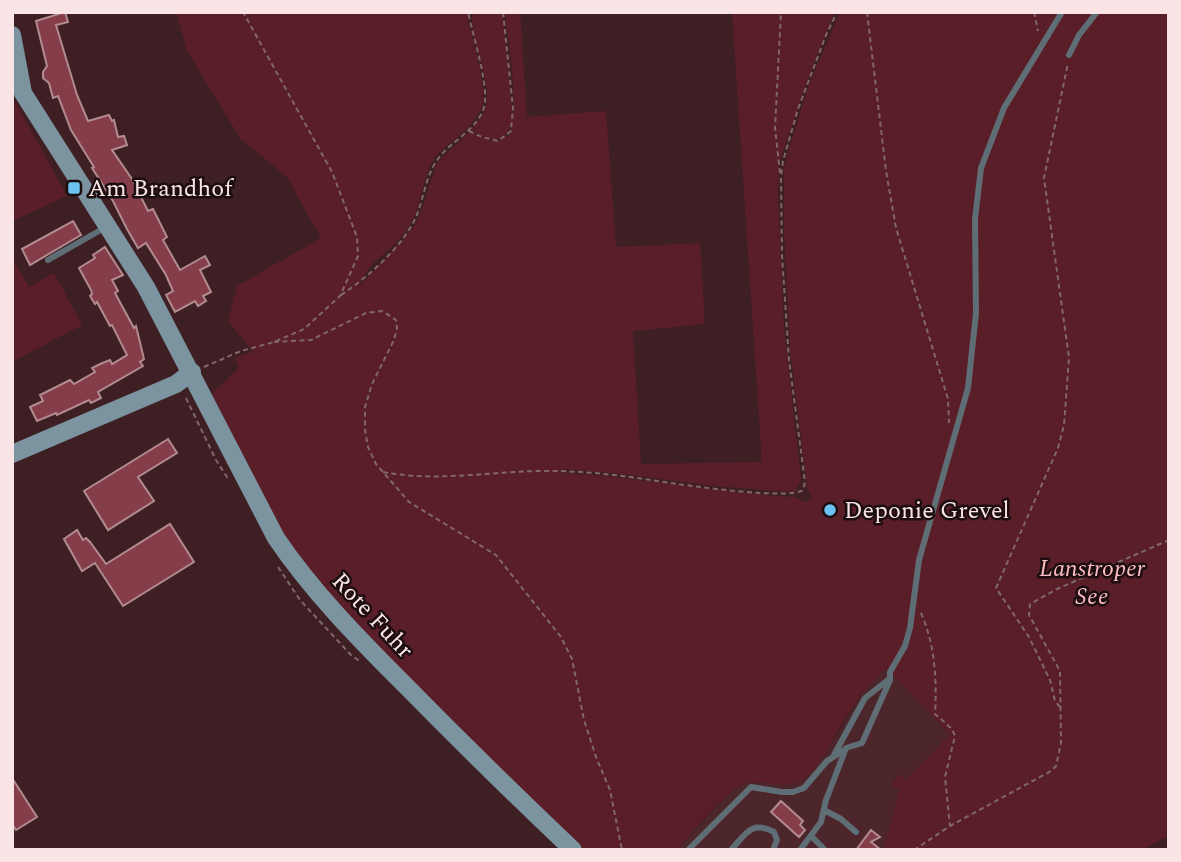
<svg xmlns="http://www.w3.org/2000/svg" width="1181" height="862" font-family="Spectral,serif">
	<rect width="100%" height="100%" fill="#3e2024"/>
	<path fill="#4c262b" d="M884 668 896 678 950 734 907 779 897 775 892 785 900 790 883 850H677L728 794 743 784 804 779 824 756 862 694Z"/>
	<path fill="#5a1e29" d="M176 12H466C471 35 486 81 483 103 481 111 475 120 469 126 457 139 440 148 431 164 421 185 421 210 407 230 392 251 366 262 359 287L413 228 422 209 437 163 469 132 496 142 509 135C520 115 509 37 504 12H520L527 117 606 111 616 247 700 243 705 324 633 331 641 464 762 462 732 12H835L817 54 780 160 778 194 784 328 801 479 796 491 790 492 715 486 614 473 561 469 564 473C641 477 717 493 795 497L806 502 812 498 807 487 790 349 784 230V166L808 87 840 12H1169V836L1141 850H883L900 790 892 785 898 775 907 779 950 734 896 678 885 669C872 682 860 695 850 711 835 733 826 760 805 778 787 794 763 776 742 785 723 793 693 833 677 850H583L413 683 319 584 276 523 212 394 239 368 235 358 253 352 228 321 237 286 321 238 287 177 241 139 188 53Z
		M473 12H502L503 17 513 119C506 146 491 141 471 130 477 123 484 116 486 106 493 75 467 43 473 12Z
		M16 103 67 196 12 221V104Z
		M12 258 29 287 54 273 82 325 12 362Z"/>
	<path fill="#853e49" stroke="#b28b8f" stroke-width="2" d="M65 12 68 22 56 25 77 95 88 121 109 115 112 121 114 120 118 137 124 136 127 145 112 150 132 179 148 211 153 209 167 237 163 240 180 270 205 256 210 265 200 270 211 292 203 296 206 301 198 306 195 301 175 312 166 295 173 291 166 275 146 243 138 248 127 229 113 201 92 168 94 167 71 130 58 96 53 98 49 83 43 78V72L47 66 36 21Z
		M73 221 81 235 30 265 22 249Z
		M105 247 123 275 112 280 118 291 115 293 134 328 136 326 144 359 140 362 143 366 98 392 101 398 91 403 89 400 57 415 56 413 37 421 30 407 43 401 40 395 70 380 74 384 95 372 92 368 100 364 110 360 112 364 127 355 112 325 110 326 97 302 95 304 90 296 92 294 91 290 79 268 95 258 93 255Z
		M168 439 177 453 138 477 154 501 108 530 84 491Z
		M170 524 194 562 123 606 95 563 82 571 64 539 77 530 83 540 86 538 90 542 106 564Z
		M12 778 37 817 16 830 12 824Z
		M781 801 803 821 800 825 805 830 799 837 771 812Z
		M871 830 880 837 871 842 881 850H856Z"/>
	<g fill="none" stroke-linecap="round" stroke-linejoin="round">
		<path stroke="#82676a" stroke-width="2" stroke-dasharray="5 3.5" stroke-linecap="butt" d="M867 12 886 171 896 228 948 399 949 423
			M1034 12 1038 31
			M469 131 482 137 498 141 511 131 513 108 503 12
			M780 173 775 128 781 12
			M341 295C367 278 402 247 415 219 424 200 425 176 438 159 451 140 482 128 485 102 487 79 473 36 468 12
			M274 342 311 340 366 313 382 311 396 320 397 328 394 340 372 384 365 407V430L368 447 376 464 409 502 496 555 561 637 572 659 584 720 596 757 610 790 622 850
			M204 367 241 351 274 342 304 329 340 296 358 256 357 237 332 172 243 12
			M186 398 216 460 229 480
			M383 472C434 482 487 472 538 471 583 470 626 476 671 483 691 486 790 500 803 490L805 482 789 360 782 256 781 177 783 161 798 109 826 35 837 12
			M278 567 300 600 351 655 361 662
			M921 613C935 645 937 679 935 714L952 729 955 736 945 777 950 826
			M1060 707 1055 701 1050 680 1029 637 996 588 1058 448 1064 425 1069 358 1044 178 1068 63
			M914 850 950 826 1051 771 1056 766 1061 743 1060 671 1029 615 1030 604 1057 589 1169 540"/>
		<path stroke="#5f6d75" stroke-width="6" d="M1069 55 1079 35 1097 12
			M48 260 106 227
			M834 755 865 698 888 680
			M824 810 841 819 856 832
			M812 837 825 850
			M688 850 751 787 782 792H793L804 788 827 761 844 750
			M731 850C746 834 751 820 774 832L777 840 773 850
			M800 850 821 822 826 800 846 748 862 743 890 680V672L905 646 910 628 919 560 968 388 976 313 975 219 981 168 1004 108 1062 12"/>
		<path stroke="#7c93a0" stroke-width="18" d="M12 35 23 93 146 287 276 538C312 591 357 637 402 682 458 739 515 795 573 850
			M12 454 176 384 192 372"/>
	</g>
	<g fill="#6cc3f2" stroke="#1c0e10" stroke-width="2.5">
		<rect x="67" y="181" width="14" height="14" rx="3.5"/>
		<circle cx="830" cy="510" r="7"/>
	</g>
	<g text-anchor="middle" stroke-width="5" stroke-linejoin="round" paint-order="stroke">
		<g font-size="24" fill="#fae4e6" stroke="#1c0e10" text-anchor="start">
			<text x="88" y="196">Am Brandhof</text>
			<text x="844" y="518">Deponie Grevel</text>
		</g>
		<g font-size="24" font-style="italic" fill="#febcc3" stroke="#1c0e10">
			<text x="1092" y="576">Lanstroper<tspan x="1092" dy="28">See</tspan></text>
		</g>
		<g font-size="24" fill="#fae4e6" stroke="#1c0e10">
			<text transform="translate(373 615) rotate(47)" y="8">Rote Fuhr</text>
		</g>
	</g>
	<rect width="1181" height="862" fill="none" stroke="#fae4e6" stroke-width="28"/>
</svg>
